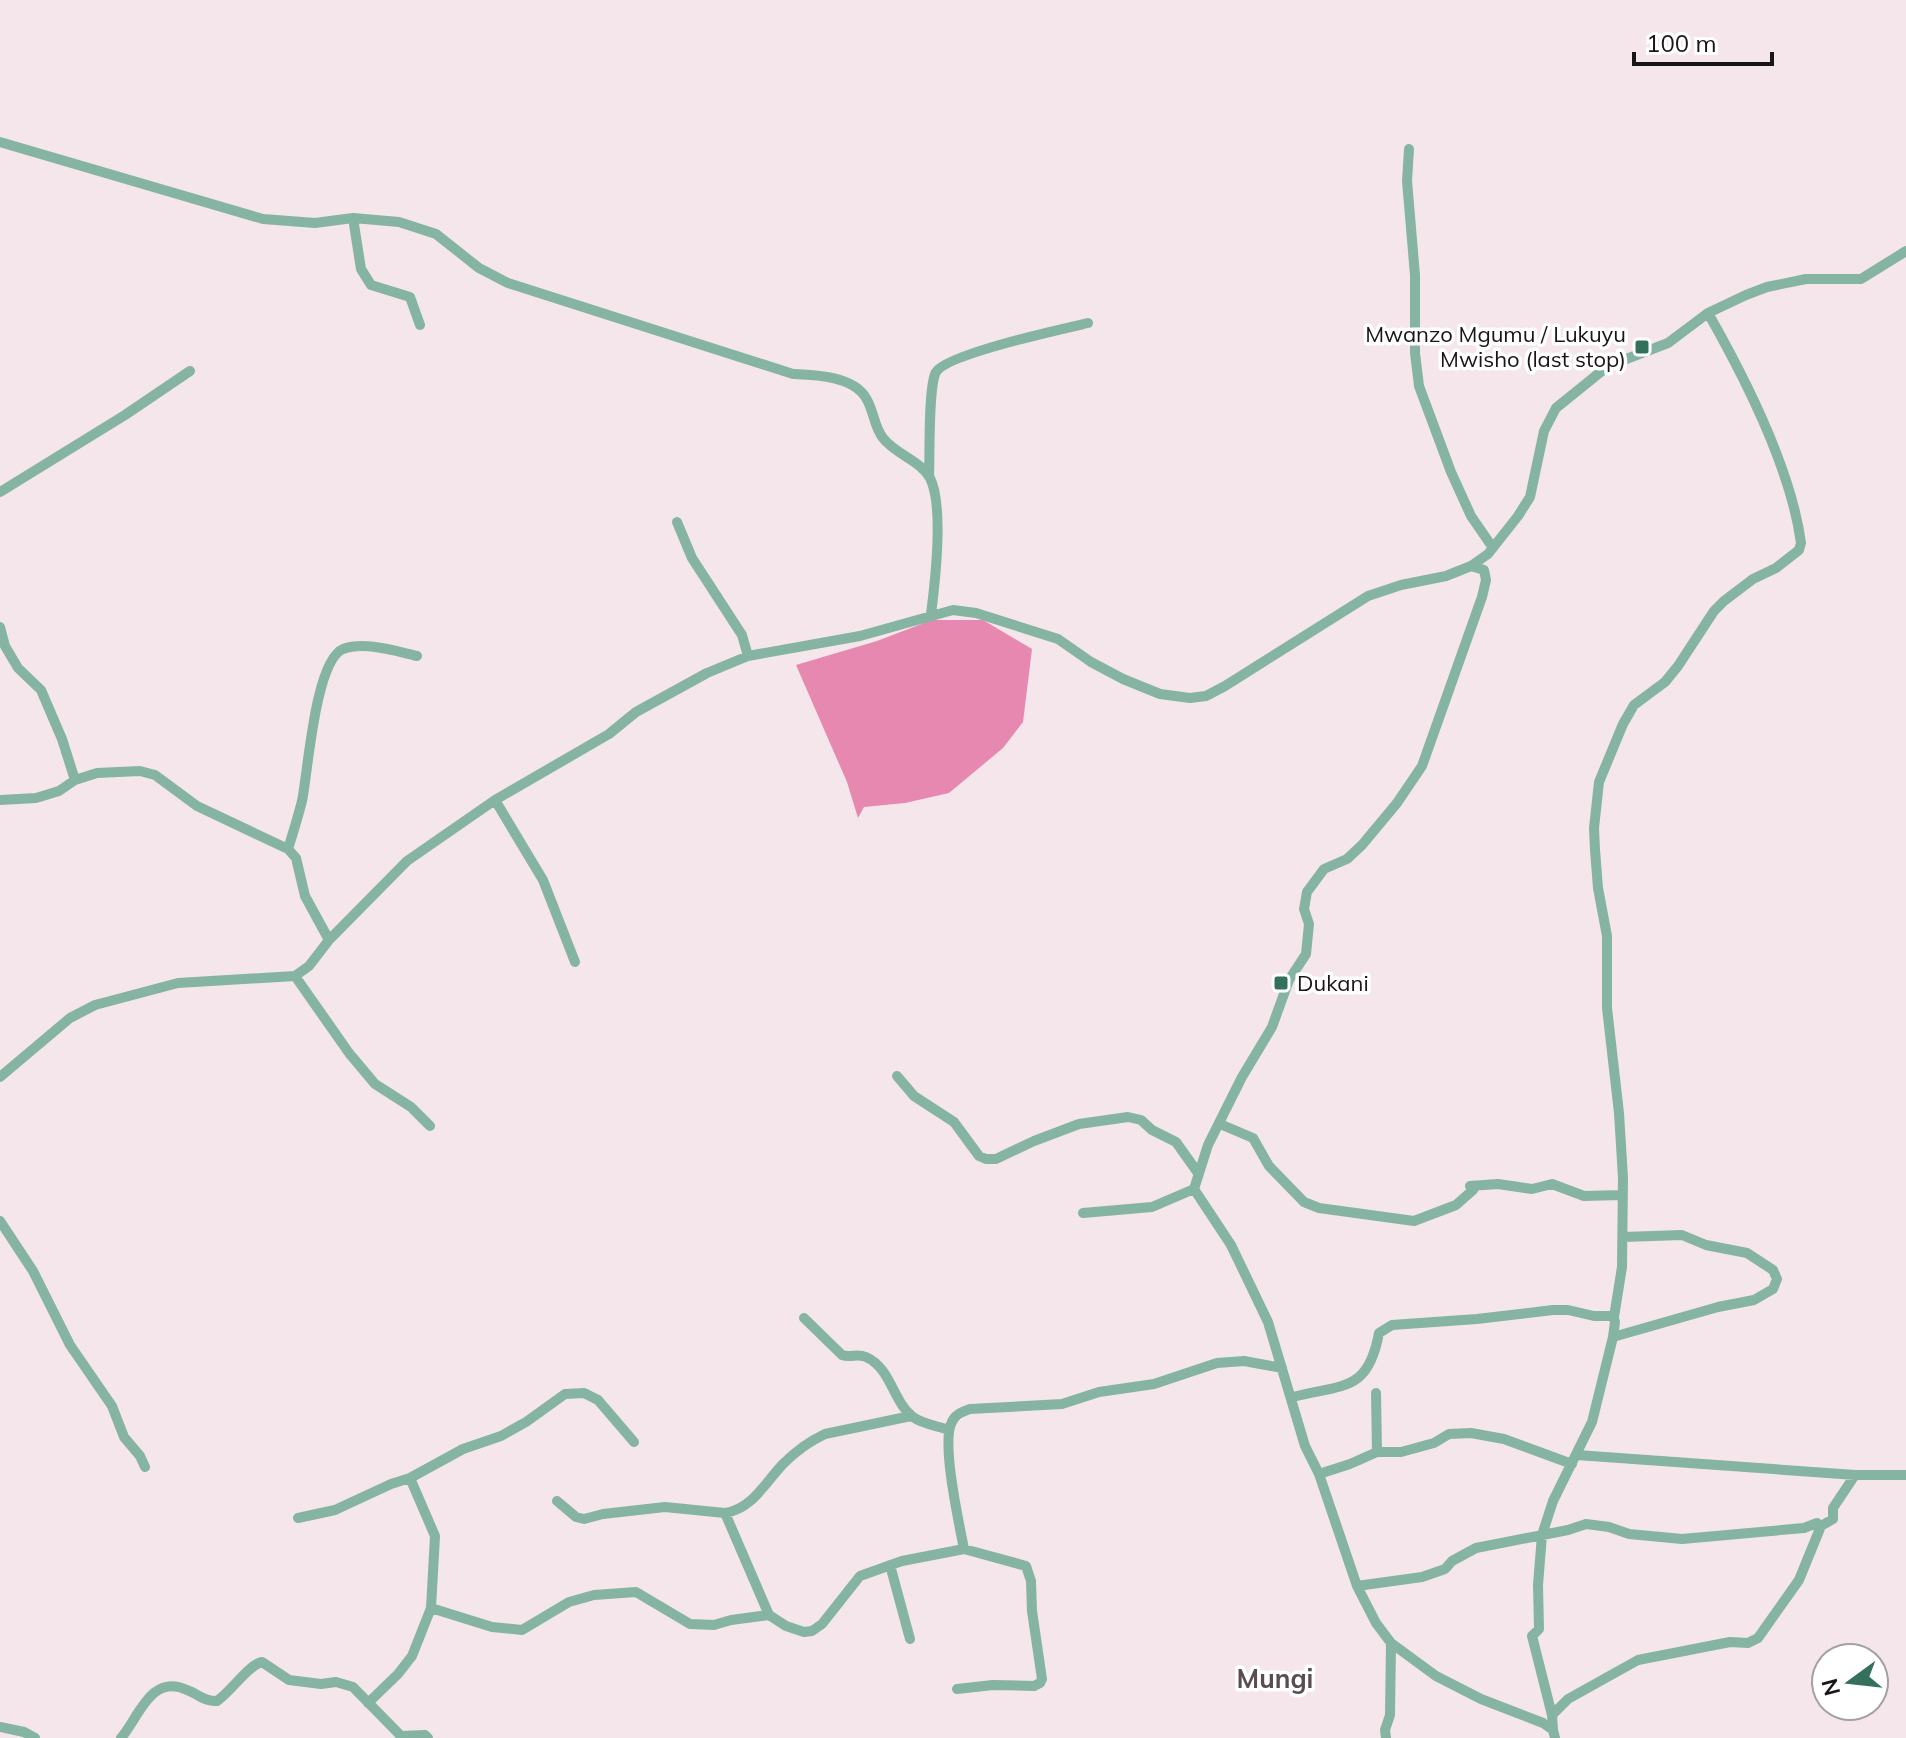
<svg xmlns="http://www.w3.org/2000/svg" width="1906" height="1738" font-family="Mulish,sans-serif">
	<rect width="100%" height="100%" fill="#f4e6eb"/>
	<path fill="#e688af" d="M932 620H983L1032 649 1023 722 1003 748 949 793 905 803 864 807 858 818 847 782 796 665 877 641Z"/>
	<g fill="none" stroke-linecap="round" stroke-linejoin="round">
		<path stroke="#86b4a3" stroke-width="10" d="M0 142 263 219 315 223 353 218 399 222 436 234 479 268 508 283 793 374C816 375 853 376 866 398 874 411 874 427 883 438 895 454 921 461 930 478 944 506 935 583 931 614
			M1409 149 1407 181 1415 275V353L1419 386 1451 472 1471 516 1493 548
			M353 218 361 269 371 285 410 297 420 325
			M929 477C930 457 928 386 936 372 947 354 1062 329 1088 323
			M0 492 125 415 190 371
			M677 522 692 558 742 635 748 656
			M1471 566 1484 570 1486 580 1482 597 1422 766 1397 803 1362 845 1347 859 1324 869 1307 892 1304 909 1309 924 1306 954 1289 980 1272 1027 1242 1077 1208 1145 1194 1189 1231 1245 1268 1322 1305 1446 1319 1474 1357 1586 1376 1623 1391 1643 1436 1676 1481 1699 1543 1723 1553 1730 1555 1738
			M0 627 5 646 18 668 41 690 62 739 75 780
			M0 800 36 798 59 791 75 780 97 773 140 771 155 775 197 806 288 849 296 858 305 896 329 940
			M495 800 543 880 575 962
			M288 849C293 833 298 817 302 801 308 772 315 661 343 649 365 641 395 651 417 656
			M295 976 349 1053 375 1084 411 1107 430 1126
			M897 1076 914 1096 954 1122 979 1156 986 1159H996L1034 1141 1079 1124 1128 1117 1141 1120 1152 1130 1176 1142 1198 1173
			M0 1077 70 1018 95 1005 178 983 295 976 309 966 329 940 407 861 495 800 609 734 636 712 707 673 748 656 860 636 953 610 976 613 1058 639 1091 662 1123 679 1160 694 1190 698 1206 696 1225 686 1368 596 1401 585 1446 576 1471 566 1488 554 1518 516 1530 497 1544 431 1556 408 1608 366 1668 343 1708 313 1746 295 1767 287 1806 279H1861L1906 251
			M1220 1124 1253 1138 1269 1166 1304 1202 1319 1208 1414 1221 1456 1205 1473 1190 1470 1186 1498 1184 1532 1189 1552 1184 1584 1196 1622 1195
			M1083 1213 1152 1207 1194 1189
			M0 1221 33 1271 70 1345 112 1406 124 1437 140 1456 145 1467
			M1614 1317 1622 1267 1623 1178 1619 1113 1607 1008V936L1598 888 1595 850 1594 828 1599 782 1623 724 1634 705 1665 682 1678 666 1714 611 1724 601 1753 579 1776 568 1799 550 1801 543C1791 468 1745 378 1708 313
			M804 1318 842 1355C851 1358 857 1353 866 1357 891 1368 893 1402 913 1417 922 1424 938 1426 949 1430
			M1613 1337 1718 1307 1754 1300 1773 1289 1777 1279 1773 1270 1747 1253 1706 1245 1682 1235 1623 1237
			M1376 1393 1377 1452
			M1293 1397C1344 1384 1368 1392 1379 1333L1392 1325 1477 1319 1553 1310H1568L1594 1316H1613L1615 1322 1613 1337 1592 1422 1553 1501 1542 1535 1538 1585 1539 1629 1532 1636 1552 1715 1553 1730
			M1577 1455 1855 1475H1906
			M1319 1474 1350 1464 1377 1452H1401L1434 1443 1449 1434 1471 1433 1504 1439 1572 1464
			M557 1501 576 1517 584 1519 603 1514 665 1507 725 1513 769 1615 786 1626 804 1632 812 1631 822 1624 860 1576 902 1561 964 1549 1026 1566 1031 1581 1032 1611 1042 1679 1040 1683 1034 1686 993 1685 957 1689
			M725 1513C752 1509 765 1483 783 1464 794 1453 810 1441 825 1434L911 1416
			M298 1518 335 1510 391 1484 410 1478
			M964 1549C959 1523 942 1446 951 1424 954 1415 961 1412 970 1409L1062 1404 1099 1392 1154 1384 1217 1363 1244 1361 1282 1368
			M890 1565 910 1639
			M1357 1586 1422 1577 1445 1569 1452 1561 1476 1548 1568 1530 1586 1524 1609 1527 1629 1534 1682 1539 1804 1528 1817 1523 1821 1526 1833 1519V1508L1855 1475
			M431 1608 492 1627 522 1630 569 1602 594 1595 636 1592 690 1624 714 1625 731 1620 769 1615
			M368 1703 398 1674 412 1656 431 1608 435 1536 410 1478 463 1449 501 1436 526 1422 565 1394 584 1393 598 1400 634 1442
			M1552 1715 1568 1699 1638 1660 1730 1642 1748 1643 1758 1638 1799 1580 1821 1526
			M0 1727 24 1732 35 1738
			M121 1738C139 1717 151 1673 187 1690 198 1694 205 1702 217 1701 232 1691 248 1665 262 1662L289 1680 321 1684 336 1682 353 1687 401 1736 425 1735 428 1738
			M1386 1738 1385 1730 1390 1715 1391 1643"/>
	</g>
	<g fill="#33715d" stroke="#fff" stroke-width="3">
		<rect x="1634" y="339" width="16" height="16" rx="4"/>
		<rect x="1273" y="975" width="16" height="16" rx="4"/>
	</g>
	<g text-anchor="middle" stroke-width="7" stroke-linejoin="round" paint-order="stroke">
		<g font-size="22" fill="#1a1517" stroke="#fff" text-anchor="end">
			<text x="1626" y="342">Mwanzo Mgumu / Lukuyu<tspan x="1626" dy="25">Mwisho (last stop)</tspan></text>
			<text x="1297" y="991" text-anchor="start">Dukani</text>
		</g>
		<g font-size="26" font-weight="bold" fill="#594d51" stroke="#fff">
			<text x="1275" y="1688">Mungi</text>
		</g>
	</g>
	<g transform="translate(1850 1682) rotate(255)"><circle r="38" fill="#ffffff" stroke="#a3a1a2" stroke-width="2"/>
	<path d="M0-6L14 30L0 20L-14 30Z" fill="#33715d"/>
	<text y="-12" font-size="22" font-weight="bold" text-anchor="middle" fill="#1a1517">N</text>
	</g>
	<path d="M1634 52v12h138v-12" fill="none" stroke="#1a1517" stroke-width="4"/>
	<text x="1646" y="52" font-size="24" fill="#1a1517" stroke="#ffffff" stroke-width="6" paint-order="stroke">100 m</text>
</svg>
